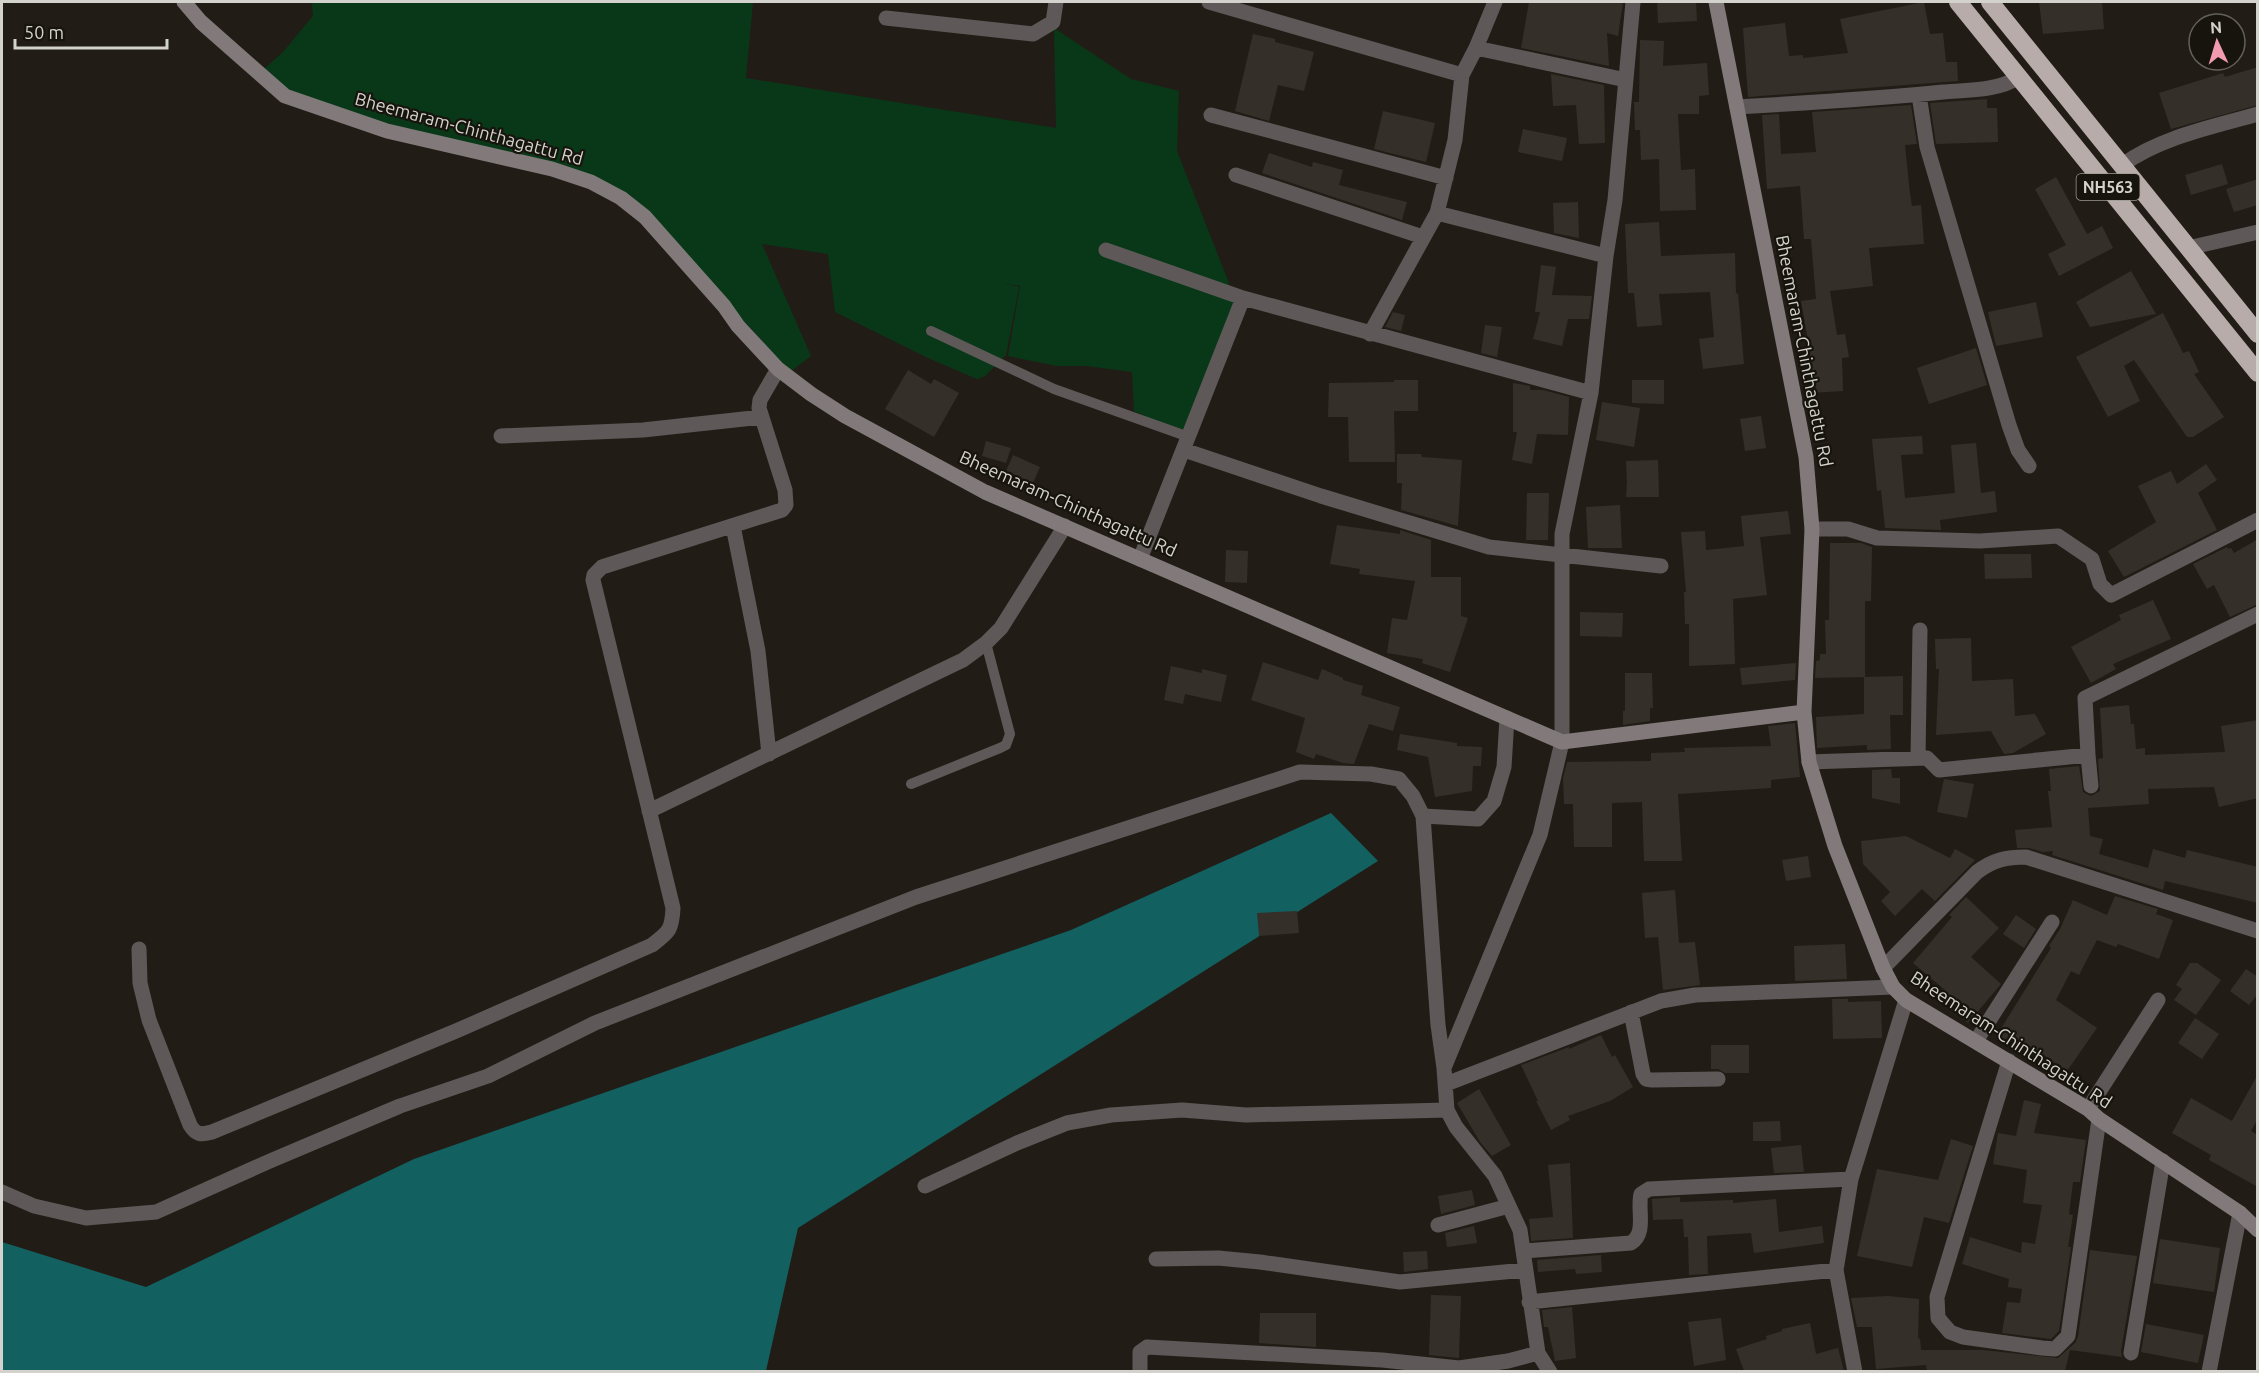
<svg xmlns="http://www.w3.org/2000/svg" width="2259" height="1373" font-family="Ubuntu,sans-serif">
	<rect width="100%" height="100%" fill="#211d16"/>
	<path fill="#093818" d="M312 2H753L746 78 1056 128 1054 28 1131 79 1179 91 1177 151 1236 301 1182 434 1134 411 1132 372 1087 366H1057L1008 356 1020 286 1002 283 1019 287 1006 355 985 376 977 379 928 358 835 312 828 254 762 244 811 356 790 372 630 195 595 177 393 126 289 92 262 71 283 52 313 16Z"/>
	<path fill="#136060" d="M1331 813 1378 861 798 1228 766 1371H2V1242L146 1287 414 1159 1071 930Z"/>
	<path fill="#343029" d="M1529 2H1623L1618 36 1607 33 1609 66 1521 48Z
		M1657 2H1696L1697 21 1658 23Z
		M1924 2 1930 34 1943 33 1946 62H1957L1958 81 1748 97 1743 28 1785 23 1789 56 1803 55V58L1848 53 1840 19Z
		M2039 2H2102L2104 29 2043 34Z
		M1253 34 1275 39V42L1314 52 1304 91 1278 85 1269 121 1235 111Z
		M1640 40 1664 41 1663 66 1707 63 1709 95 1699 96V114H1678L1681 170 1695 169 1696 210 1660 211 1659 159 1641 160 1640 130H1635L1634 102H1639Z
		M2258 67V105L2171 129 2159 93 2223 73 2225 77Z
		M1551 74 1604 85 1605 143 1579 144 1576 105 1553 106Z
		M1987 99V108H1997L1998 142 1936 144 1930 103Z
		M1911 105 1917 144 1905 145 1910 194 1912 206 1921 205 1924 244 1869 248 1873 286 1830 291 1837 335 1845 334 1849 357 1842 358 1843 391 1811 393 1810 352 1801 301 1816 299 1811 239H1804L1800 186 1767 189 1762 115 1779 114 1781 154 1816 152 1812 112Z
		M1383 111 1435 123 1426 162 1374 149Z
		M1523 129 1567 138 1562 161 1518 152Z
		M1269 153 1312 167 1313 162 1343 170 1339 185 1407 202 1402 220 1262 173Z
		M2222 164 2228 184 2191 195 2185 175Z
		M2056 177 2087 234 2102 226 2113 248 2059 276 2048 254 2066 245 2035 189Z
		M2258 179V205L2234 212 2226 189Z
		M1578 202 1579 238 1554 233 1553 203Z
		M1659 222 1661 256 1735 253 1736 294 1738 293 1744 364 1703 369 1699 339 1714 337 1710 292 1659 294 1662 325 1637 327 1634 293H1628L1625 224Z
		M1541 265 1556 267 1552 295 1592 296 1589 319H1568L1562 346 1533 339 1540 312H1535Z
		M2131 271 2156 314 2090 327 2076 302Z
		M2036 302 2043 337 1996 346 1988 312Z
		M1393 312 1405 315 1401 331 1385 327Z
		M2163 313 2183 353 2189 351 2199 372 2194 374 2224 417 2193 437H2187L2134 360 2124 366 2140 401 2108 417 2076 357Z
		M1485 325 1502 327 1497 357 1481 353Z
		M1976 348 1987 385 1929 404 1917 368Z
		M908 370 931 384 934 379 959 393 934 437 885 409Z
		M1394 380H1418V411H1394L1395 462H1349L1348 417H1328L1329 383 1394 382Z
		M1632 380H1664V404L1632 403Z
		M1513 383 1530 386V390H1543L1569 397 1568 435 1537 434 1532 464 1512 460 1517 432H1513Z
		M1602 402 1640 408 1634 447 1596 440Z
		M1761 416 1766 448 1745 451 1740 419Z
		M1922 436 1923 454 1901 455 1905 498 1955 493 1951 445 1976 443 1981 493 1995 491 1997 512 1940 520 1941 530 1885 528 1881 490 1877 491 1872 439Z
		M986 441 1011 448 1006 463 982 456Z
		M1397 454H1421L1422 457 1462 460 1458 526 1401 510 1402 483H1397Z
		M1013 455 1040 467 1033 483 1006 471Z
		M1658 460 1659 497H1626L1627 482 1626 461Z
		M2206 464 2217 480 2198 493 2217 530 2124 577 2108 551 2156 522 2138 486 2171 471 2177 484Z
		M1527 493H1549L1548 540H1526Z
		M1620 505 1622 548H1588L1586 507Z
		M1788 511 1791 534 1760 537 1767 595 1733 599 1735 664 1689 666V624H1685L1684 592H1686L1681 532 1705 531 1706 550 1744 546 1741 516Z
		M1337 525 1400 534V530L1431 540V577H1461V616L1468 618 1450 672 1422 663 1423 659 1387 653 1392 618 1407 620 1415 581 1359 574 1360 569 1330 564Z
		M2258 539V604L2230 617 2214 585 2207 589 2193 564 2227 547 2228 549 2231 548 2234 553Z
		M1830 543H1861L1872 547 1871 601H1865V677L1815 678 1816 661 1820 660V654H1826L1825 620H1829Z
		M1226 550 1248 551 1247 583 1225 582Z
		M1984 554H2031L2032 578 1985 579Z
		M2153 600 2171 639 2113 664 2116 669 2091 683 2071 647 2121 620 2119 615Z
		M1580 612 1623 613 1622 637 1580 636Z
		M1971 638 1972 681 2013 679 2015 716 2035 714 2046 734 2013 753 2004 754 1991 731 1936 735 1939 669H1936L1935 639Z
		M1263 662 1318 680 1322 669 1343 678V680L1363 686 1361 695 1400 707 1393 731 1369 724 1354 764 1343 763 1316 754 1314 759 1296 752 1305 718 1251 700Z
		M1796 663 1795 680 1742 685 1740 668Z
		M1171 666 1202 673V669L1227 675 1221 702 1185 694 1183 704 1164 700Z
		M1625 673H1652L1653 708H1650V721L1623 725V711H1625Z
		M1903 676V715H1890L1891 749 1867 750V745L1817 748 1816 717 1864 714V677Z
		M2129 705 2131 724H2134L2136 749 2145 748V755L2225 752 2221 726 2258 720V798L2219 807 2214 787 2148 789 2149 804 2088 808 2090 836 2103 839 2099 854 2148 868 2153 849 2185 858 2187 850 2258 867V903L2165 881 2163 890 2052 855 2053 851 2043 852 2029 848H2017L2015 830 2052 827 2048 791H2051L2049 769 2079 766 2083 792 2091 796 2100 791 2098 759 2103 758 2100 708Z
		M1795 723 1800 777 1771 780V788L1678 794 1682 861H1644L1642 802 1612 803V847H1574L1573 804H1564L1563 778 1567 762 1651 761V753L1685 752 1684 748 1771 746 1768 726Z
		M1400 734 1457 743V746L1482 747 1481 766H1473L1472 791 1435 797 1428 757 1397 750Z
		M1891 769 1892 778H1900V804L1872 798V770Z
		M1944 779 1974 784 1967 818 1937 812Z
		M1906 836 1950 858 1955 849 1975 860 1935 901 1922 889 1895 916 1881 901 1890 892 1863 864 1861 841Z
		M1808 856 1811 877 1786 881 1782 860Z
		M1675 890 1679 943 1695 942 1700 985 1663 990 1658 937 1645 938 1642 893Z
		M2115 896 2158 909 2156 914 2173 920 2159 959 2118 944 2116 947 2097 940 2079 975 2071 971 2056 1000 2097 1028 2067 1071 2032 1047 2028 1053 1997 1035 2051 948 2049 946 2060 929 2073 900 2107 915Z
		M1966 897 1999 928 1971 957 2001 984 1968 1023 1939 997 1945 990 1913 963 1952 917 1949 915Z
		M1297 911 1299 933 1259 936 1257 913Z
		M2016 915 2036 929 2024 948 2003 934Z
		M1845 944 1847 979 1795 981 1794 946Z
		M2190 963H2197L2221 980 2196 1015 2174 1000 2182 989 2176 985Z
		M2246 969 2258 977V994L2249 1005 2230 991Z
		M1832 999H1848V1002L1881 1001 1882 1038 1833 1039Z
		M2195 1018 2219 1034 2202 1059 2178 1043Z
		M1601 1035 1612 1057 1615 1055 1633 1087 1610 1101 1568 1116 1570 1120 1551 1130 1536 1101H1538L1521 1065 1569 1047V1049Z
		M1711 1045H1749V1073H1725L1718 1069H1711Z
		M2258 1074V1118L2251 1131 2258 1135V1187L2209 1160 2211 1155 2172 1133 2191 1098 2232 1121Z
		M1479 1089 1511 1145 1492 1156 1480 1142 1457 1103Z
		M2024 1100 2041 1104 2034 1133 2086 1140 2080 1182H2073L2069 1214 2073 1215 2068 1247H2071L2059 1331 2051 1339 2002 1333 2007 1302 2020 1303 2022 1289 2008 1287 2009 1279 1962 1264 1970 1237 2021 1253 2022 1242 2035 1244 2042 1205 2023 1203 2027 1170 1993 1164 1998 1133 2016 1136Z
		M1780 1121 1781 1141H1753V1122Z
		M1951 1139 1973 1146 1949 1223 1924 1217 1912 1267 1857 1256 1877 1169 1938 1180Z
		M1801 1145 1804 1172 1774 1173 1771 1148Z
		M1570 1163 1573 1238 1531 1241 1529 1219 1553 1217 1548 1165Z
		M1472 1190 1475 1205 1441 1214 1438 1196Z
		M1680 1197V1202L1733 1200V1203L1776 1199 1779 1232 1822 1226 1824 1243 1754 1253 1751 1233 1707 1236 1708 1274 1689 1275 1688 1237H1684L1683 1219 1653 1220 1652 1199Z
		M1474 1226 1477 1243 1447 1247 1445 1233Z
		M2160 1239 2220 1248 2214 1292 2153 1283Z
		M2090 1250 2137 1256 2121 1351 2122 1357 2070 1350 2065 1371H1927L1926 1365 1876 1369 1872 1327H1857L1851 1298 1888 1296 1919 1299 1918 1339 1920 1338 1921 1350H1983L2058 1358 2075 1343 2078 1337Z
		M1427 1251 1428 1269 1404 1272 1403 1252Z
		M1601 1255 1602 1272 1576 1274 1575 1269 1538 1272 1537 1260Z
		M1431 1295 1461 1296 1459 1358 1429 1355Z
		M1572 1307 1576 1358 1555 1361 1548 1327H1544L1542 1310Z
		M1260 1313H1316V1347L1259 1343Z
		M1721 1318 1726 1360 1694 1366 1688 1322Z
		M1810 1323 1816 1354 1838 1348 1844 1371H1744L1736 1349 1767 1339 1766 1336 1782 1331V1329Z
		M2146 1324 2204 1335 2198 1363 2141 1352Z"/>
	<g fill="none" stroke-linecap="round" stroke-linejoin="round">
		<path stroke="#5e5958" stroke-width="10" d="M931 331 1054 389 1189 437
			M911 784 1000 748 1006 745 1010 734 986 643"/>
		<path stroke="#5e5958" stroke-width="15" d="M1209 2 1462 75
			M886 18 1033 34 1053 22 1056 2
			M1476 48 1626 80
			M1919 95 1927 147 2009 425 2018 450 2029 466
			M1737 107C1805 103 1875 99 1943 92 1968 90 1998 91 2019 77
			M1211 115 1446 178
			M2122 165C2161 137 2212 127 2258 114
			M1236 175 1423 237
			M1437 213 1606 256
			M2188 248 2258 232
			M1106 250 1243 298 1591 393
			M1370 334 1437 213 1455 140 1462 75 1476 48 1495 2
			M501 436 643 430 762 417
			M1184 450 1321 496 1489 547 1661 566
			M733 526 758 651 769 754
			M1812 529H1848L1877 538 1980 541 2058 536 2092 559 2100 584 2111 595 2258 520
			M1140 559 1243 298
			M2088 755 2085 698 2258 614
			M1918 758 1920 630
			M1809 762 1927 758 1939 770 2088 755 2091 786
			M649 811 963 660 986 643 1001 628 1065 526
			M1423 816 1478 819 1494 801 1504 767 1507 718
			M139 949 140 983 149 1020 190 1125C196 1135 201 1135 212 1132L456 1031 652 945C669 932 672 930 673 908L593 580 594 575 602 567 782 510 786 505 785 490 759 408 760 400 778 369
			M1883 968 1977 872C1993 860 2006 857 2026 857L2258 931
			M1631 1012 1643 1074 1646 1079 1652 1080 1718 1079
			M1976 1041 2052 922
			M2009 1061 1937 1297 1938 1318 1950 1332 1963 1337 2042 1348 2055 1349 2068 1336 2099 1119
			M1446 1084 1661 1001 1695 995 1893 987
			M2088 1109 2158 1000
			M925 1186 1017 1143 1067 1123 1111 1115 1182 1110 1246 1115 1447 1110
			M2 1192 34 1206 86 1218 156 1212 270 1161 400 1106 488 1076 595 1023 916 897 1300 772 1371 774 1399 779 1413 796 1423 816 1438 1025 1444 1068
			M1438 1225 1509 1206
			M1523 1251 1631 1243C1647 1233 1637 1210 1641 1194L1649 1189 1851 1179
			M1156 1259 1218 1258 1260 1262 1400 1282 1525 1270
			M1529 1302 1836 1270
			M2131 1353 2163 1161
			M1140 1372V1352L1147 1347 1382 1360 1459 1368 1508 1361 1538 1353
			M1550 1372 1538 1353 1520 1230 1495 1176 1456 1127 1447 1110 1444 1068 1540 835 1562 742V534L1591 393 1606 256 1615 200 1633 2
			M1855 1372 1836 1270 1851 1179 1906 1000
			M2209 1372 2240 1213"/>
		<path stroke="#827a7a" stroke-width="15" d="M184 2 201 22 285 96 387 131 552 169 591 182 621 198 645 217 724 306 738 326 778 369 811 394 845 416 985 492 1562 742 1804 712
			M1716 2 1806 457 1812 529 1804 712 1809 762 1835 846 1883 968 1893 987 1906 1000 2088 1109 2099 1119 2240 1213 2258 1230"/>
		<path stroke="#b8acab" stroke-width="18" d="M1958 2 2258 373
			M1990 2 2258 334"/>
	</g>
	<g text-anchor="middle" stroke-width="4.5" stroke-linejoin="round" paint-order="stroke">
		<rect fill="#17140d" stroke="#9b9993" stroke-width="1.5" x="2076.5" y="174" width="63" height="26" rx="4.5"/>
		<g font-size="16" font-weight="bold" fill="#d4d2cd">
			<text x="2108" y="193">NH563</text>
		</g>
		<g font-size="18" fill="#d4d2cd" stroke="#17140d">
			<text transform="translate(469 129) rotate(15)" y="6">Bheemaram-Chinthagattu Rd</text>
			<text transform="translate(1804 351) rotate(79)" y="6">Bheemaram-Chinthagattu Rd</text>
			<text transform="translate(1068 504) rotate(24)" y="6">Bheemaram-Chinthagattu Rd</text>
			<text transform="translate(2011 1040) rotate(33)" y="6">Bheemaram-Chinthagattu Rd</text>
		</g>
	</g>
	<rect width="2259" height="1373" fill="none" stroke="#d4d2cd" stroke-width="6"/>
	<g transform="translate(2217 42) rotate(356)"><circle r="28" fill="#17140d" stroke="#63605a" stroke-width="1.5"/>
	<path d="M0-4.5L10 22L0 15L-10 22Z" fill="#f29aaf"/>
	<text y="-9" font-size="16" font-weight="bold" text-anchor="middle" fill="#d4d2cd">N</text>
	</g>
	<path d="M15 39v9h152v-9" fill="none" stroke="#d4d2cd" stroke-width="3"/>
	<text x="24" y="39" font-size="18" fill="#d4d2cd" stroke="#17140d" stroke-width="4.5" paint-order="stroke">50 m</text>
</svg>
